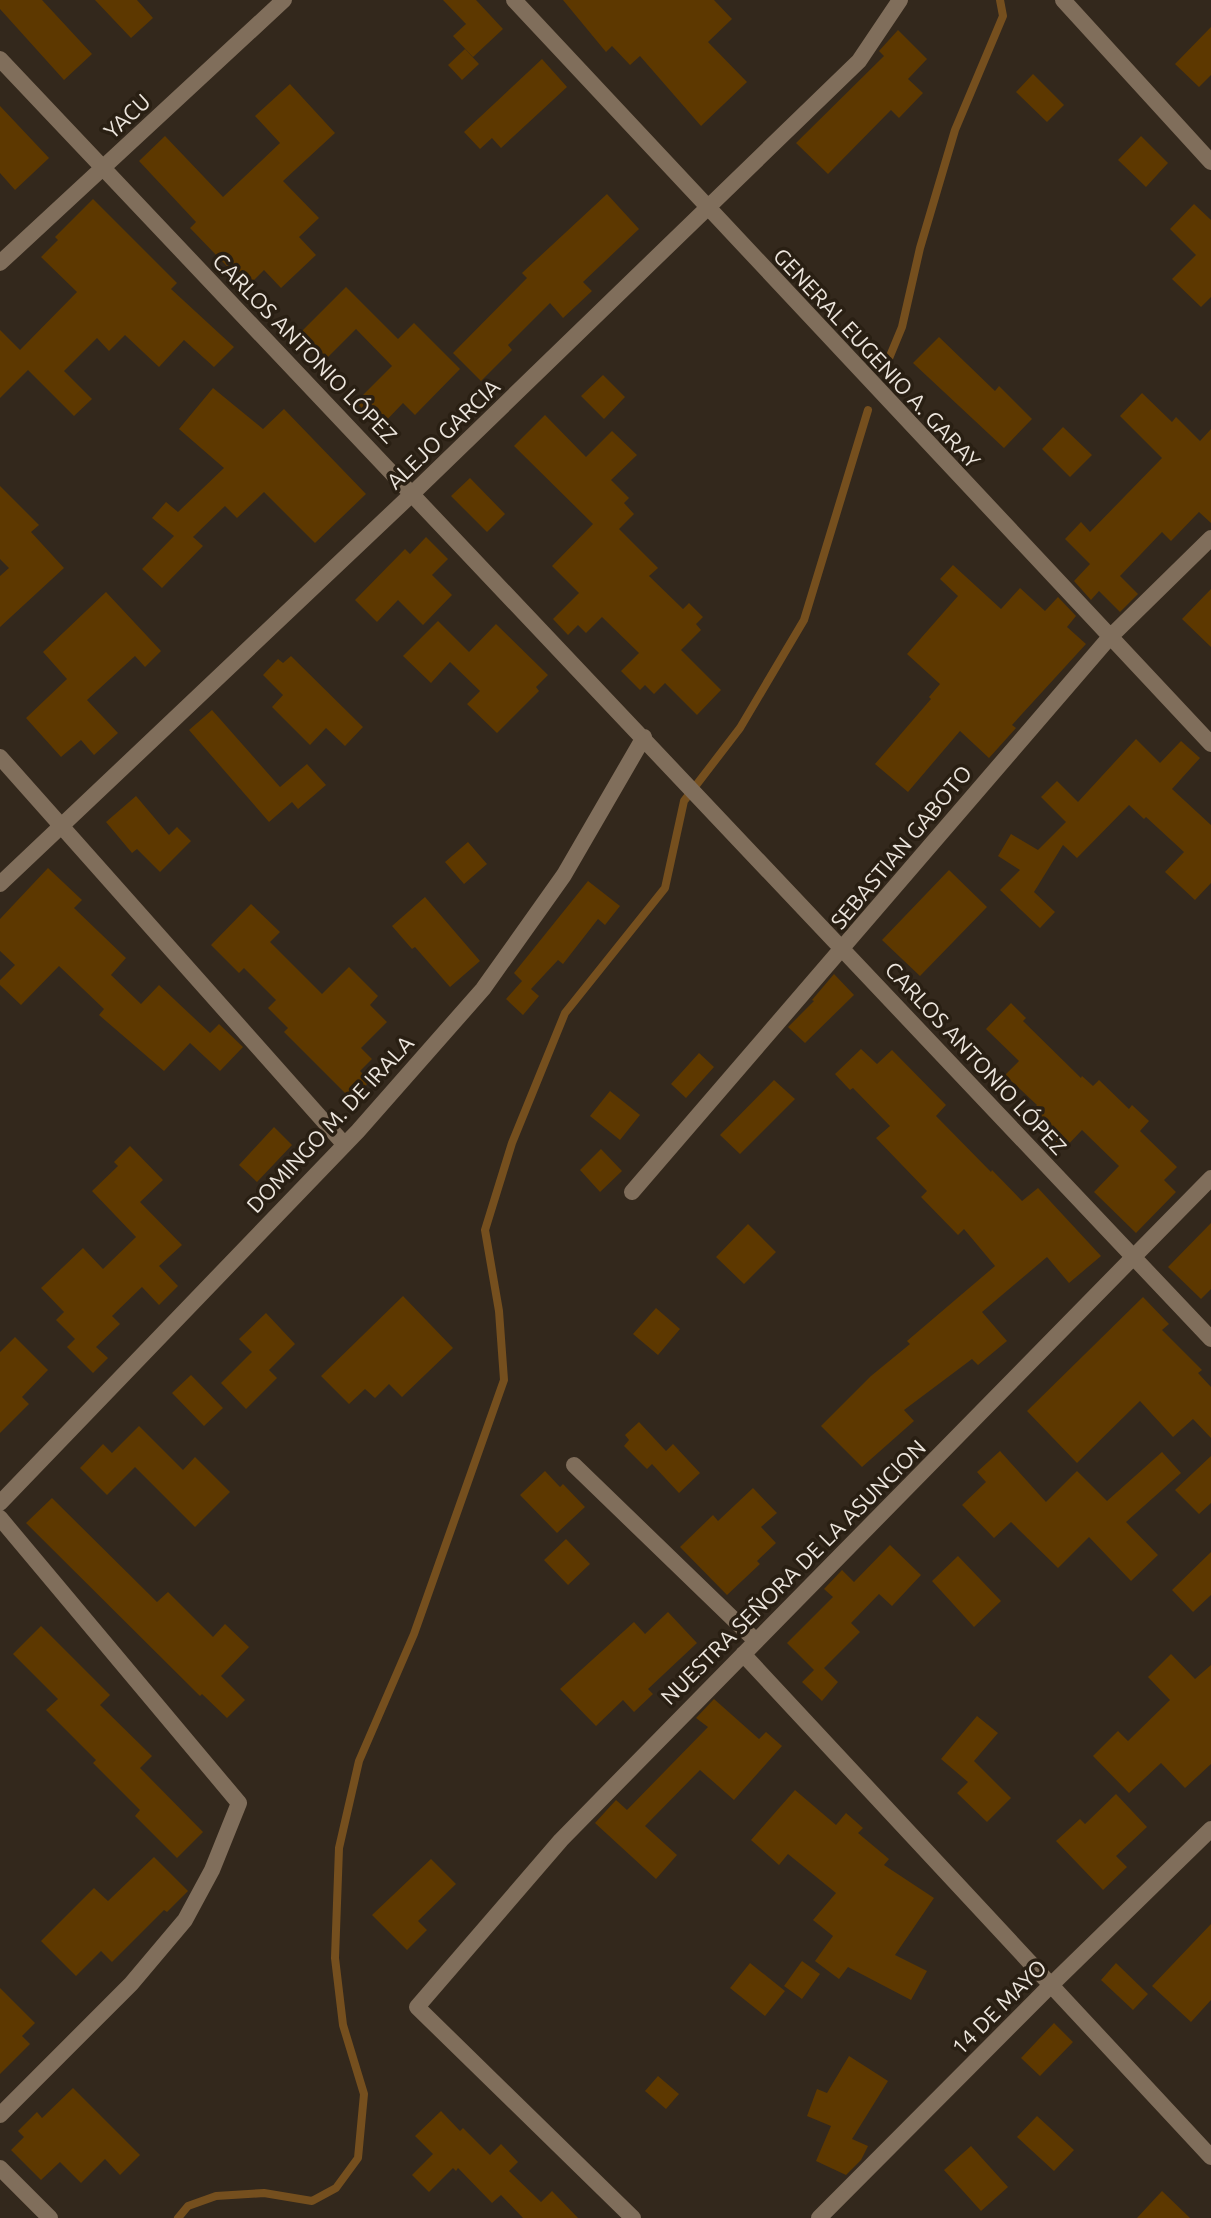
<svg xmlns="http://www.w3.org/2000/svg" width="1211" height="2218" font-family="Ubuntu,sans-serif">
	<rect width="100%" height="100%" fill="#33281c"/>
	<g fill="none" stroke-linecap="round" stroke-linejoin="round">
		<path stroke="#754f1e" stroke-width="8" d="M885 368 902 327 920 248 955 130 1003 16 1000 0
			M178 2218 188 2206 216 2196 264 2193 312 2201 336 2188 358 2158 364 2094 343 2025 335 1958 339 1848 359 1761 414 1634 504 1380 499 1311 485 1230 512 1143 565 1013 665 888 684 801 740 728 804 620 868 410"/>
	</g>
	<path fill="#5d3800" d="M0 0H42L92 54 64 80 0 9Z
		M95 0H137L153 18 131 38Z
		M443 0H476L503 29 473 57 453 36 466 24Z
		M563 0H714L732 19 708 42 747 82 701 126 640 56 630 65 612 46 606 52Z
		M1211 27V75L1199 87 1175 64Z
		M898 30 927 59 908 79 923 93 899 118 891 110 828 174 796 143 884 56 879 51Z
		M465 49 479 64 462 80 448 65Z
		M542 59 567 87 501 148 492 138 480 149 464 132Z
		M1033 74 1064 105 1047 122 1016 92Z
		M290 84 335 133 283 181 319 218 299 237 316 255 281 288 264 270 247 287 190 228 196 222 139 161 165 136 223 197 280 143 255 116Z
		M0 106 49 158 15 190 0 173Z
		M1141 136 1168 163 1146 187 1118 160Z
		M607 194 639 229 583 282 592 291 563 318 550 303 508 345 512 350 481 381 453 353 527 278 522 273Z
		M93 199 177 283 171 289 234 347 214 367 184 340 159 367 125 335 109 351 97 338 64 371 92 399 74 416 28 370 0 398V330L20 350 77 292 41 257 58 240 55 237Z
		M1194 204 1211 220V297L1201 307 1172 279 1196 255 1170 229Z
		M346 287 398 339 414 323 460 369 415 415 403 403 380 427 356 402 392 366 356 329 327 358 301 332Z
		M939 337 995 391 999 386 1032 419 1004 448 913 363Z
		M603 375 625 397 604 419 581 396Z
		M213 388 263 429 284 409 366 494 315 543 264 492 237 518 225 506 193 537 203 546 162 588 142 569 174 536 152 518 166 502 178 512 224 468 179 429Z
		M1142 393 1172 422 1176 417 1200 441 1211 429V523L1199 512 1171 541 1162 532 1120 576 1138 594 1120 612 1099 591 1091 600 1074 581 1090 564 1065 539 1081 522 1090 532 1162 458 1120 416Z
		M545 415 586 457 612 431 637 455 611 480 629 498 624 503 634 514 619 529 658 568 649 576 683 609 689 603 703 617 696 624 701 630 681 650 721 690 697 715 665 683 654 694 645 685 640 690 621 671 639 653 602 617 586 633 578 625 568 635 553 619 579 593 552 566 593 524 514 446Z
		M1063 427 1092 455 1070 477 1042 449Z
		M470 478 505 514 487 532 451 496Z
		M0 486 39 525 31 532 64 568 0 627V576L9 568 0 559Z
		M426 537 448 559 432 575 452 595 423 625 398 600 377 622 355 600 405 549 410 554Z
		M953 565 1001 609 1020 588 1045 611 1058 597 1076 616 1067 627 1086 644 1012 725 1016 728 989 758 960 731 908 792 875 764 931 699 929 697 940 684 907 654 958 596 940 579Z
		M1211 589V647L1182 619Z
		M106 592 161 651 145 667 135 656 87 700 118 733 94 755 81 740 61 757 26 718 67 679 43 652Z
		M438 621 469 652 496 624 548 675 536 687 539 691 497 733 467 704 480 691 450 662 431 683 403 656Z
		M291 656 363 727 345 746 326 728 310 745 272 707 283 695 263 675 278 659 283 663Z
		M212 710 280 787 307 764 326 785 298 809 292 802 269 822 189 730Z
		M1136 739 1160 763 1181 741 1200 758 1172 789 1211 825V883L1195 900 1165 872 1184 852 1146 817 1144 819 1129 805 1077 858 1063 845 1034 892 1055 912 1040 928 1000 890 1020 870 998 856 1011 834 1038 850 1066 822 1041 797 1057 781 1078 802Z
		M136 796 169 835 177 827 191 841 160 872 137 849 132 853 106 822Z
		M468 842 487 864 464 884 445 862Z
		M48 868 82 900 74 908 126 958 111 975 141 1004 159 985 210 1033 219 1024 243 1047 220 1071 190 1043 164 1071 99 1015 104 1009 59 966 21 1005 0 985V980L15 965 0 951V919Z
		M949 870 987 907 920 976 882 940Z
		M588 881 620 906 605 925 598 919 563 964 558 960 531 989 539 996 523 1015 506 999 522 981 526 985 514 973Z
		M425 897 480 961 450 987 415 947 412 949 392 926Z
		M251 904 280 932 270 942 322 994 349 967 378 996 370 1005 387 1022 361 1048 372 1059 360 1071 370 1081 352 1100 284 1032 288 1028 268 1008 276 1000 244 968 239 973 211 945Z
		M834 974 854 995 805 1043 788 1027 814 1001 812 1000Z
		M1011 1003 1026 1018 1023 1021 1081 1078 1082 1076 1093 1086 1099 1080 1129 1109 1132 1105 1149 1121 1140 1131 1177 1167 1164 1180 1176 1192 1136 1233 1094 1192 1119 1166 1082 1130 1063 1150 1030 1112 1037 1105 1005 1075 1019 1061 986 1029Z
		M861 1049 877 1064 892 1050 946 1105 936 1116 991 1172 992 1170 1022 1201 1038 1188 1101 1256 1069 1283 1047 1257 982 1312 1007 1341 978 1365 972 1359 904 1410 914 1421 862 1467 821 1426 871 1376 910 1344 907 1341 995 1266 964 1229 958 1235 921 1197 927 1191 876 1138 890 1126 853 1088 850 1090 835 1074Z
		M699 1053 714 1067 686 1098 671 1084Z
		M774 1080 795 1099 740 1154 720 1135Z
		M610 1091 640 1115 620 1140 590 1116Z
		M274 1127 292 1145 257 1182 239 1165Z
		M130 1146 163 1180 140 1202 182 1245 159 1266 178 1286 159 1305 142 1287 112 1316 120 1324 96 1347 108 1358 93 1373 67 1347 75 1339 56 1320 64 1312 41 1288 83 1248 103 1269 136 1237 92 1191 118 1166 114 1162Z
		M601 1149 622 1171 600 1192 580 1170Z
		M1211 1223V1289L1201 1299 1168 1267Z
		M748 1224 776 1252 744 1284 716 1257Z
		M403 1296 453 1348 402 1397 389 1384 375 1398 365 1389 349 1404 321 1376Z
		M1143 1297 1169 1324 1162 1330 1202 1370 1198 1373 1211 1387V1438L1193 1419 1173 1437 1140 1401 1077 1463 1027 1411Z
		M656 1308 680 1329 658 1355 633 1334Z
		M266 1313 295 1344 269 1370 277 1378 246 1409 221 1383 252 1352 239 1339Z
		M15 1337 48 1370 22 1397 29 1404 0 1433V1352Z
		M191 1375 223 1408 204 1426 172 1393Z
		M639 1422 666 1451 673 1444 700 1473 679 1493 652 1464 647 1469 624 1446 629 1440 625 1435Z
		M139 1426 183 1470 195 1457 230 1492 195 1527 135 1467 107 1495 80 1468 103 1444 112 1453Z
		M1000 1451 1046 1502 1077 1471 1107 1501 1162 1452 1181 1473 1126 1522 1158 1555 1131 1581 1089 1537 1058 1568 1011 1522 994 1538 962 1505 986 1482 977 1472Z
		M1211 1456V1503L1199 1514 1175 1490Z
		M545 1471 560 1487 563 1484 585 1507 557 1533 520 1495Z
		M753 1488 777 1513 761 1527 776 1543 757 1561 760 1564 727 1595 680 1547 713 1515 718 1521Z
		M52 1498 157 1602 168 1592 213 1637 225 1624 249 1647 221 1676 245 1700 227 1718 202 1694 200 1696 26 1523Z
		M566 1539 590 1564 568 1585 544 1560Z
		M890 1545 921 1575 892 1606 879 1594 851 1623 860 1632 824 1668 838 1682 822 1701 802 1682 814 1670 787 1643 833 1597 824 1589 842 1570 854 1582Z
		M1211 1552V1595L1193 1612 1172 1590Z
		M958 1556 1001 1601 974 1627 932 1581Z
		M668 1612 697 1643 648 1689 653 1694 634 1712 623 1700 596 1726 560 1689 634 1622 645 1634Z
		M41 1626 110 1695 100 1705 152 1756 140 1768 203 1832 177 1858 135 1816 140 1810 93 1763 96 1760 46 1710 58 1699 13 1654Z
		M1171 1654 1195 1679 1211 1665V1764L1185 1788 1161 1763 1129 1793 1093 1756 1118 1731 1128 1741 1170 1700 1148 1677Z
		M714 1699 759 1739 766 1732 782 1746 734 1800 700 1770 645 1826 677 1855 656 1879 595 1823 616 1800 627 1810 708 1727 696 1718Z
		M977 1716 998 1733 974 1761 1011 1798 987 1822 957 1793 968 1782 941 1759Z
		M795 1790 836 1825 846 1813 863 1828 858 1833 889 1859 884 1865 934 1898 895 1955 927 1971 911 2000 848 1967 839 1979 815 1961 833 1936 813 1920 836 1893 788 1854 779 1865 751 1840Z
		M1116 1794 1147 1827 1116 1856 1127 1867 1103 1890 1056 1841 1080 1819 1085 1824Z
		M154 1857 188 1891 167 1912 164 1910 112 1962 101 1951 76 1976 41 1941 94 1888 108 1901Z
		M431 1859 456 1884 418 1921 427 1930 407 1950 372 1915Z
		M1211 1924V2000L1191 2022 1152 1986Z
		M802 1961 820 1974 802 1999 784 1986Z
		M750 1963 785 1991 765 2016 730 1988Z
		M1116 1963 1148 1994 1133 2010 1101 1980Z
		M0 1988 35 2023 22 2036 30 2044 0 2074Z
		M1054 2023 1073 2042 1040 2076 1021 2058Z
		M849 2056 888 2081 852 2139 868 2146 861 2160 846 2175 816 2161 831 2126 807 2116 817 2089 827 2093Z
		M658 2076 679 2094 666 2109 645 2091Z
		M73 2088 140 2155 120 2175 105 2159 81 2183 60 2162 41 2180 11 2150 24 2137 18 2131 37 2112 42 2118Z
		M441 2111 460 2131 463 2128 490 2155 501 2144 518 2162 509 2171 541 2202 552 2191 578 2218H523L501 2195 492 2203 458 2168 456 2171 453 2168 429 2192 412 2175 433 2154 415 2136Z
		M1037 2116 1074 2150 1054 2171 1017 2137Z
		M971 2146 1008 2187 981 2211 944 2170Z
		M1162 2191 1190 2218H1137Z"/>
	<g fill="none" stroke-linecap="round" stroke-linejoin="round">
		<path stroke="#806e5b" stroke-width="16" d="M514 0 1211 744
			M1063 0 1211 162
			M0 59 1211 1339
			M0 263 284 0
			M0 757 344 1144
			M0 884 413 493 859 61 900 0
			M632 1192 1109 638 1211 538
			M574 1465 756 1641
			M0 1503 358 1131 483 989 564 875 644 737
			M0 1518 239 1803 212 1870 185 1920 131 1984 0 2115
			M743 1654 1211 2157
			M0 2168 50 2218
			M633 2218 417 2007 561 1840 1211 1178
			M819 2218 1050 1986 1211 1829"/>
	</g>
	<g text-anchor="middle" stroke-width="7" stroke-linejoin="round" paint-order="stroke">
		<g font-size="22" fill="#ede6de" stroke="#291f13">
			<text transform="translate(127 116) rotate(-43)" y="8">YACU</text>
			<text transform="translate(305 348) rotate(46)" y="8">CARLOS ANTONIO LÓPEZ</text>
			<text transform="translate(877 358) rotate(47)" y="8">GENERAL EUGENIO A. GARAY</text>
			<text transform="translate(443 434) rotate(-44)" y="8">ALEJO GARCIA</text>
			<text transform="translate(901 847) rotate(-50)" y="8">SEBASTIAN GABOTO</text>
			<text transform="translate(976 1058) rotate(47)" y="8">CARLOS ANTONIO LÓPEZ</text>
			<text transform="translate(330 1124) rotate(-47)" y="8">DOMINGO M. DE IRALA</text>
			<text transform="translate(793 1572) rotate(-45)" y="8">NUESTRA SEÑORA DE LA ASUNCION</text>
			<text transform="translate(999 2007) rotate(-45)" y="8">14 DE MAYO</text>
		</g>
	</g>
</svg>
